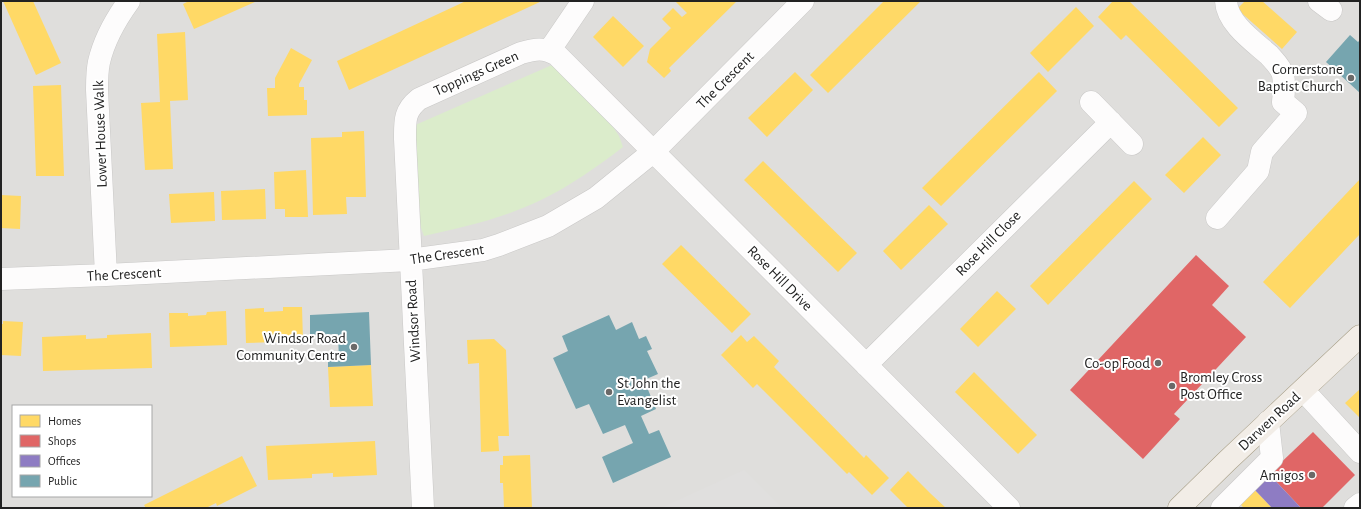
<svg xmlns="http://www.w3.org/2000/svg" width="1361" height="509" font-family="'Alegreya Sans',sans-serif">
	<rect width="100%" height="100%" fill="#f0eeeb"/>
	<path fill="#dfdedc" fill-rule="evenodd" d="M1 1H1360V508H1ZM13 406H151V496H13Z"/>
	<path fill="#dbeccb" d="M552 65 613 127 619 136 623 147C597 167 570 186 541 200 504 218 464 227 424 236L418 220 413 126Z"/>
	<path fill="#e0dfde" d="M744 470 782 508H661Z"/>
	<path fill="#ffd966" d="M3 1H33L61 63 36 75Z
		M189 1H257L194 29 183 4Z
		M466 1H542L349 90 337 61Z
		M675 1H737L669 68 671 71 664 78 647 62 650 49 671 28 662 19 673 8 682 17 687 13Z
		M884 1H921L828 93 810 75Z
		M1113 1H1129L1238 108 1219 127 1126 35 1121 40 1098 17Z
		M1245 1H1262L1297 32 1282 49 1237 9Z
		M1076 7 1094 26 1048 72 1030 53Z
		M613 16 644 46 623 67 593 37Z
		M185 32 188 100 170 101 173 169 145 170 141 103 160 102 157 34Z
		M291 48 312 60 299 84V87H304V100H307V115L268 116 267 88H275V78Z
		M795 72 813 90 767 137 748 118Z
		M1039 72 1057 91 941 206 922 188Z
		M61 85 64 176H36L33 86Z
		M364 131 366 197H346L347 214 313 215 311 138 342 137V132Z
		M1203 137 1221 155 1184 193 1165 175Z
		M763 161 857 253 838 272 744 180Z
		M306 170 308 217H285V209H275L274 172Z
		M1360 179V234L1290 308 1263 282Z
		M1134 181 1152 199 1048 305 1030 286Z
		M265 189 266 219 222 220 221 191Z
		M214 192 215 221 171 223 169 194Z
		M1 195 21 196 20 229 1 228Z
		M929 205 948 224 901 270 883 251Z
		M681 245 751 314 732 333 662 264Z
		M997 291 1016 309 978 347 960 329Z
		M283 307H302L303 341 246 343 245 309 264 308V312L283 311Z
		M226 311 227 345 170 347 169 313H188V316L206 315 207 312Z
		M3 321 23 322 21 356 1 355V324H3Z
		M151 333 152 368 43 371 42 337 86 335V339L107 338V335Z
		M741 335 747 342 754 336 779 361 774 367 864 458 866 455 889 478 872 495 849 472 847 474 757 384 753 388 721 355Z
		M494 339 506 350 509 436H498L499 451 481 452 479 363 468 364 467 340Z
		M371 365 373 406 330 407 328 367Z
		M974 372 1037 435 1018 454 955 392Z
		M1360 389V418L1345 403Z
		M375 441 377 475 333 477V473L312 474V478L268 480 266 446Z
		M530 455 532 508H504L503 483H500V465H503V456Z
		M242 456 257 486 217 506 216 503 206 508H146L144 505Z
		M908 471 931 494 946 508H908L890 490Z
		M1254 489 1272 508H1244L1239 503Z"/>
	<path fill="#e06666" d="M1196 255 1229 286 1212 305 1246 337 1174 414 1180 419 1143 459 1070 390Z
		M1313 432 1355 475 1322 508H1301L1269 474Z"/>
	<path fill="#8e7cc3" d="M1269 474 1301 508H1272L1254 489Z"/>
	<path fill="#76a5af" d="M1350 35 1358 42 1360 40V93L1326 62Z
		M369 312 371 365 328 367V360H339L338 334 310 335V315Z
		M609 315 616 330 632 322 639 339 646 336 652 349 647 351 658 374 644 380 656 409 641 416 649 434 659 430 671 457 613 483 602 457 633 443 625 425 603 434 589 404 576 409 553 358 568 351 562 336Z"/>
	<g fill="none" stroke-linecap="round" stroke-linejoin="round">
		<defs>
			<path id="minor" d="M1319 1 1331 10
				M549 51 583 1
				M1091 102 1132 144
				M1217 218 1258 171 1262 152 1296 113 1283 102C1284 93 1285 84 1283 75 1281 67 1274 61 1269 55 1253 41 1227 23 1226 1
				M106 275 97 90C97 81 97 71 99 62 104 40 116 19 129 1
				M1 279 106 275 410 260 483 250 499 245 548 226 596 198 654 151 803 1
				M866 365 1111 122
				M1303 390 1360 452
				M423 508 405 139C405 121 404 111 419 99L521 53C535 49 544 47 557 55L1009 508
				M1222 508 1272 458 1268 422
				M1355 508 1360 504"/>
			<path id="major" d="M1179 508 1227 461 1360 336"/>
		</defs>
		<use href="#minor" stroke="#c9c8c7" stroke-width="23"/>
		<use href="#major" stroke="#a79e86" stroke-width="23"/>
		<use href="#minor" stroke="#fdfcfc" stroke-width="22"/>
		<use href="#major" stroke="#f2ede7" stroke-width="22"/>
	</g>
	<g fill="#6a6968" stroke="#fff" stroke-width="1.5">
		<circle cx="1351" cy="78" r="4"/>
		<circle cx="354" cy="347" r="4"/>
		<circle cx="1158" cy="363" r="4"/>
		<circle cx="1172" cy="386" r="4"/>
		<circle cx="609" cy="392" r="4"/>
		<circle cx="1312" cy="475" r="4"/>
	</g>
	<g text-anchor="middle" stroke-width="4" stroke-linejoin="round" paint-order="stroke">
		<g font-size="15" fill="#222" stroke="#fff" text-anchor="end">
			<text x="1343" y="74">Cornerstone<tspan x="1343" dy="17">Baptist Church</tspan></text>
			<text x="346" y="343">Windsor Road<tspan x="346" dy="17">Community Centre</tspan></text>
			<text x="1150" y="368">Co-op Food</text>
			<text x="1180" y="382" text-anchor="start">Bromley Cross<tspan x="1180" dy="17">Post Office</tspan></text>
			<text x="617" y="388" text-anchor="start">St John the<tspan x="617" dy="17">Evangelist</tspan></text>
			<text x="1304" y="480">Amigos</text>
		</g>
		<g font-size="15" fill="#222" stroke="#fff">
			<text transform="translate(476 73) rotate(-24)" y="5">Toppings Green</text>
			<text transform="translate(725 80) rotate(-45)" y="5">The Crescent</text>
			<text transform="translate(100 134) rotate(-92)" y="5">Lower House Walk</text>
			<text transform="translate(988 243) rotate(-45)" y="5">Rose Hill Close</text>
			<text transform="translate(447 254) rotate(-8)" y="5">The Crescent</text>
			<text transform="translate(124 274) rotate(-3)" y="5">The Crescent</text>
			<text transform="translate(780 278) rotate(45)" y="5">Rose Hill Drive</text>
			<text transform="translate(413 321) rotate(-93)" y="5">Windsor Road</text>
			<text transform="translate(1269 421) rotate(-43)" y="5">Darwen Road</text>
		</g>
	</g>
	<rect width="1361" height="509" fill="none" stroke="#222222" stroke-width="4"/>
	<rect x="12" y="405" width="140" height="92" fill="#ffffff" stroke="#a7a7a7"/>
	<rect x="20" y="415" width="20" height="12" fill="#ffd966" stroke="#a7a7a7"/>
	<text x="48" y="425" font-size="12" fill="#222222">Homes</text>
	<rect x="20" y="435" width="20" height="12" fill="#e06666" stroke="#a7a7a7"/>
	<text x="48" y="445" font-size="12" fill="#222222">Shops</text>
	<rect x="20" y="455" width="20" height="12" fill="#8e7cc3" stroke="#a7a7a7"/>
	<text x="48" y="465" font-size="12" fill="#222222">Offices</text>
	<rect x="20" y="475" width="20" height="12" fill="#76a5af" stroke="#a7a7a7"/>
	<text x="48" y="485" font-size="12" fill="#222222">Public</text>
</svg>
